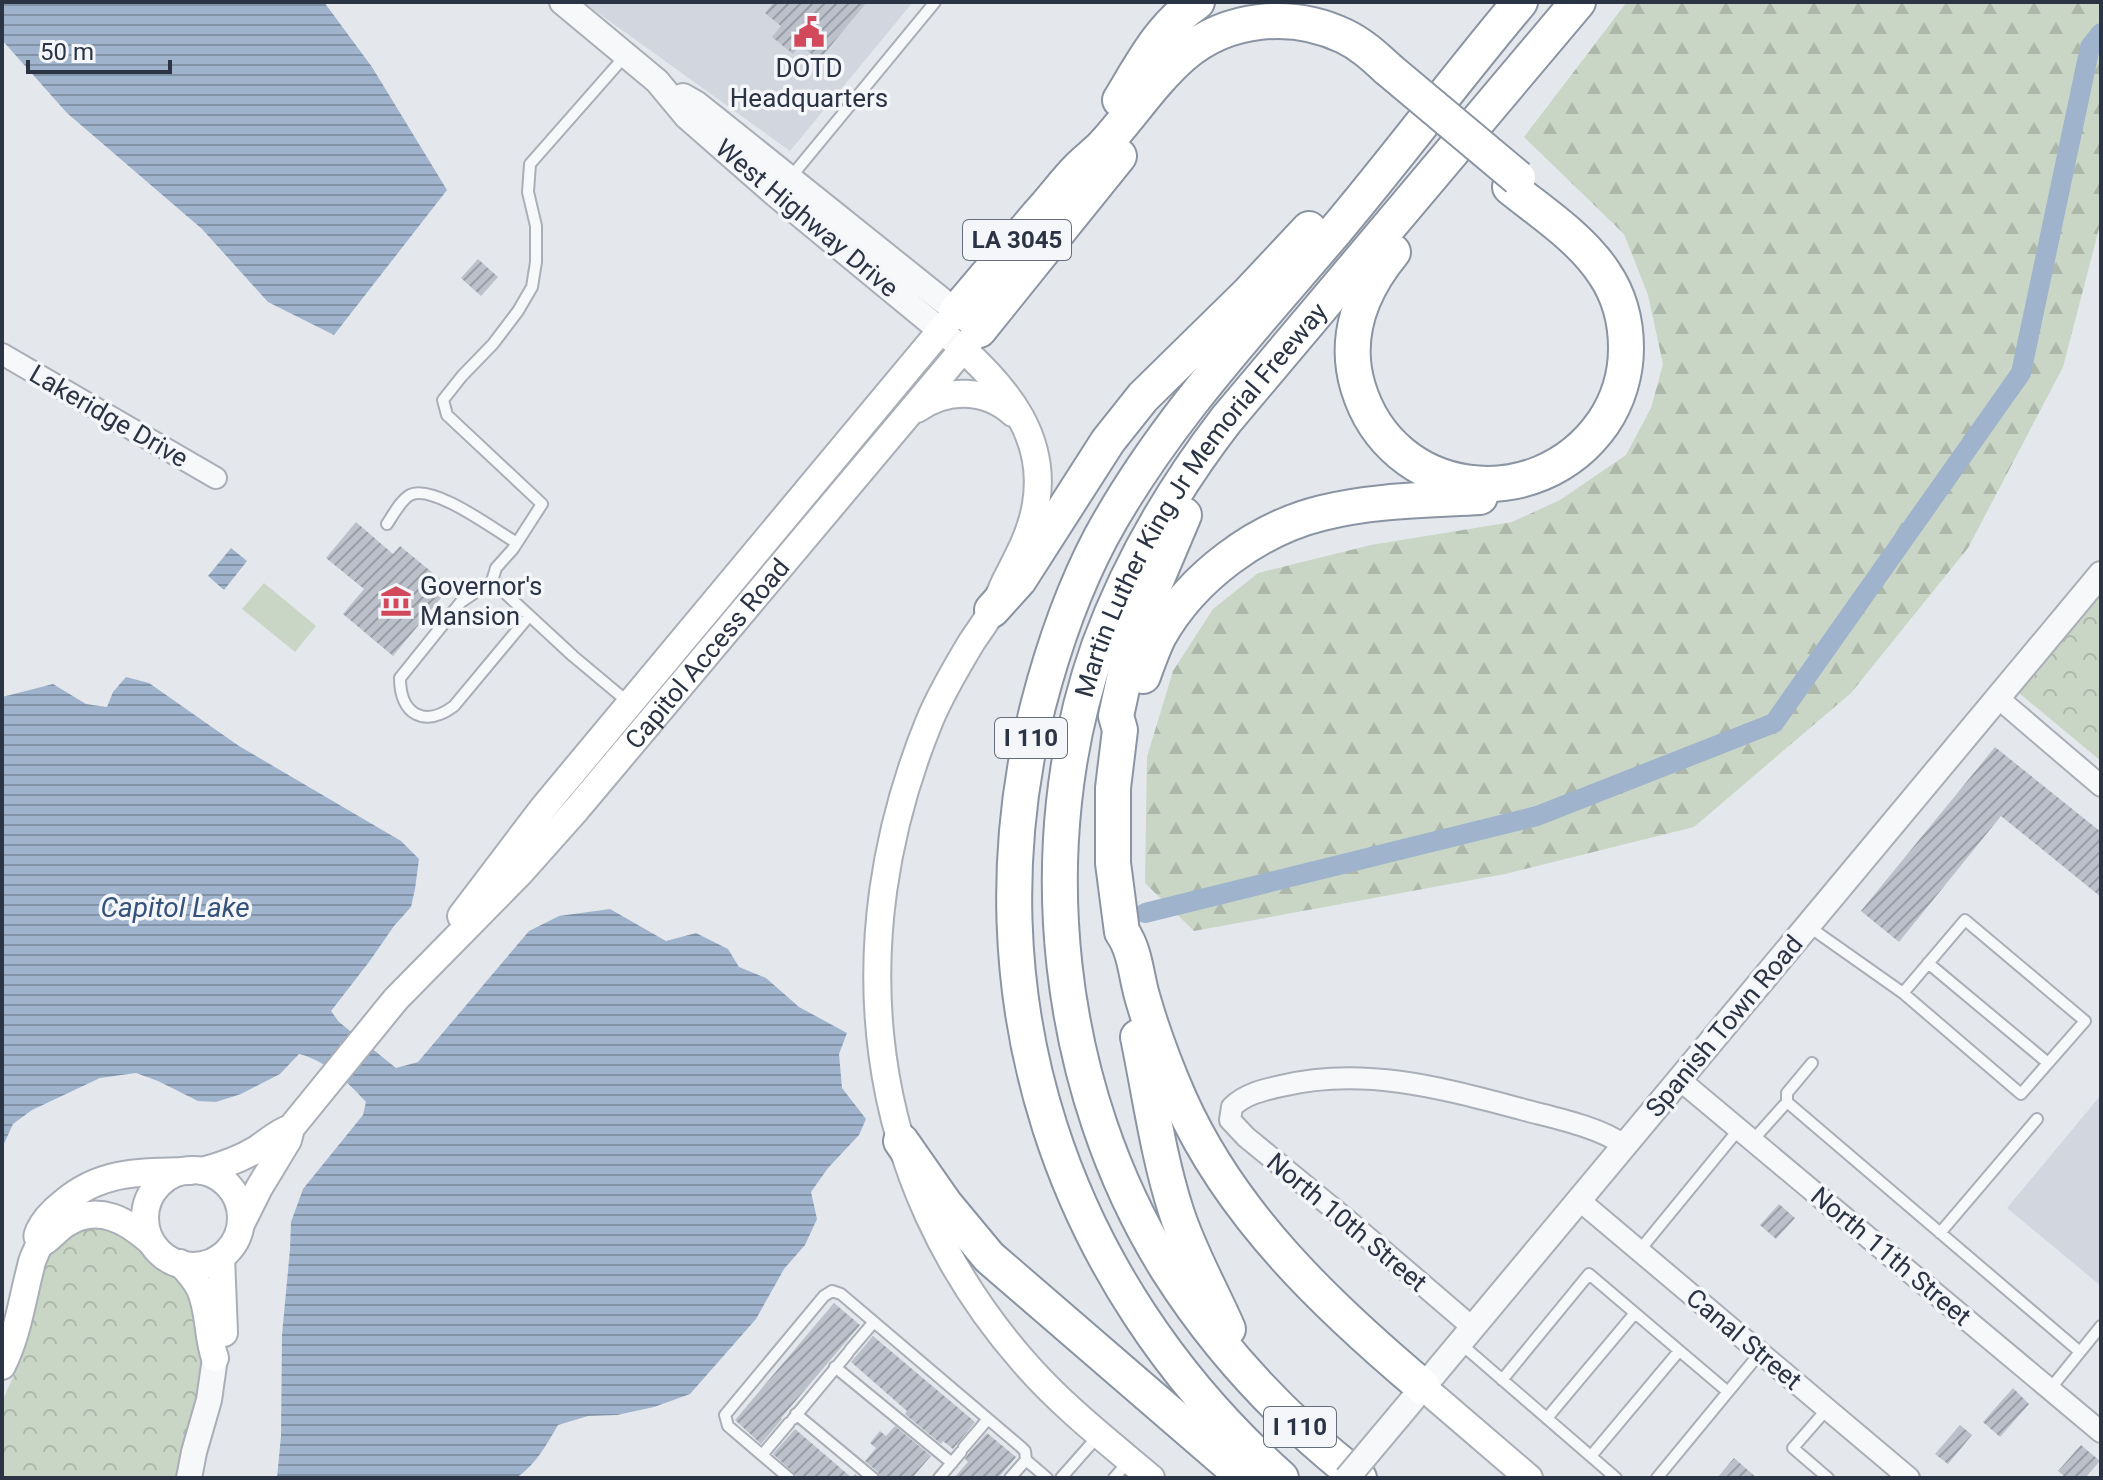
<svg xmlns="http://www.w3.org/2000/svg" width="2103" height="1480" font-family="Roboto,sans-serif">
	<defs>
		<pattern id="forest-firs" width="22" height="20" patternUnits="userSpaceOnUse" patternTransform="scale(2)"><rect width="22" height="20" fill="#c9d6c5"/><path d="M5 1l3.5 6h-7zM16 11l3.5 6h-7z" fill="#adb8ab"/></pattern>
		<pattern id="park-crowns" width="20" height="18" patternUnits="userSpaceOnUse" patternTransform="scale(2)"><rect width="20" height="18" fill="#c9d6c5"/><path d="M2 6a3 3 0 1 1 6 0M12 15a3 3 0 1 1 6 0" fill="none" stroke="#adb8ab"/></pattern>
		<pattern id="water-rules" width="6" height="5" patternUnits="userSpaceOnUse" patternTransform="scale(2)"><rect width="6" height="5" fill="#9fb4cc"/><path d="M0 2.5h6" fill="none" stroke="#8293a7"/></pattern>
		<pattern id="building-hatch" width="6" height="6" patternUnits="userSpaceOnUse" patternTransform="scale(2)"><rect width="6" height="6" fill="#bbc0ca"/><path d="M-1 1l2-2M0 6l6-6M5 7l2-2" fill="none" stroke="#989da6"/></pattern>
	</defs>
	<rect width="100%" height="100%" fill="#e4e7ec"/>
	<path fill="#d2d6de" d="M583 2H913L790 151Z
		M2101 1095V1286L2007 1208Z"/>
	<path fill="url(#forest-firs)" d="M1627 2H2101V221L2063 367 1968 548 1851 693 1694 827 1505 874 1194 931 1145 883 1147 757 1173 671 1213 609 1258 573 1371 545 1512 522 1560 500 1626 455 1651 408 1663 364 1648 295 1624 234 1524 137Z"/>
	<path fill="url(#park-crowns)" d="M2101 596V761L2019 693Z
		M91 1222 142 1244 152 1257 179 1276 189 1286 203 1356 202 1377 180 1460 177 1478H2V1402L22 1357 43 1265 51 1246Z"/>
	<path fill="#c9d6c5" d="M264 583 316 626 295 652 242 609Z"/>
	<path fill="url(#water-rules)" d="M2 2H324L372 67 447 190 334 335 268 302 202 229 67 113 2 40Z
		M231 548 247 561 224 590 208 576Z
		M126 677 149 683 239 746 401 841 419 859 415 889 411 907 394 926 369 962 331 1011 339 1022 396 1068 418 1062 529 931 559 916 610 909 666 941 696 933 728 949 739 967 766 978 799 1007 847 1033 839 1054 842 1088 866 1119 859 1135 828 1168 811 1192 817 1219 805 1245 784 1269 756 1319 690 1394 654 1407 617 1415 588 1416 558 1425C547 1444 535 1466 516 1478H277L281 1436 282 1335 290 1249 291 1222 303 1189 363 1115 366 1102C348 1082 325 1060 299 1054L280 1074 241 1094 216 1102 198 1101 158 1081 136 1073 100 1078 32 1110 13 1124 2 1148V697L53 684 86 704 107 707 113 692Z"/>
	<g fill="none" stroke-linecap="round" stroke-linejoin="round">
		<path stroke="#9fb4cc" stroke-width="20" d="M1145 913 1537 816 1774 723 2021 373 2090 47 2101 33"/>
	</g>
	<path fill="url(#building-hatch)" d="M774 2H867L819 60 800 45 793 54 772 37 781 26 765 13Z
		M478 259 498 277 481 296 461 278Z
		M356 522 393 554 400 546 450 587 393 656 343 614 364 589 326 558Z
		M1995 747 2101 832V897L2001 816 1899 942 1861 911Z
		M1779 1204 1795 1218 1776 1239 1760 1225Z
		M834 1303 860 1325 781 1418 782 1419 761 1444 735 1420Z
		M873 1336 975 1422 953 1449 943 1441 941 1444 905 1414 907 1411 851 1362Z
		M2013 1388 2029 1404 2000 1437 1983 1422Z
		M1960 1425 1972 1435 1948 1464 1935 1454Z
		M895 1426 931 1456 912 1478H881L878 1472 865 1461 876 1448 870 1443 880 1431 886 1436Z
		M795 1429 852 1478 855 1474 860 1478H799L773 1454Z
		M987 1433 1016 1457 998 1478H954L968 1462 965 1459 969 1453Z
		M2081 1445 2100 1461 2085 1478H2066L2058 1471Z
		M1734 1458 1757 1478H1717Z"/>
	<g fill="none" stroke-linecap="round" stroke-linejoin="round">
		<defs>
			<path id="service" d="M625 56 530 164 528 192 536 226V262L532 287 518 311 493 344 462 376 443 400 447 415 542 504 513 549 496 568 492 581 573 656 628 702
				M790 178 935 2
				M387 524C393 515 401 500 410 495 433 483 496 531 517 543
				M492 581 461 602 400 678C400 715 425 728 454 706L529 616
				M1808 926 1903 993 2021 1094 2085 1021 1965 920 1903 993
				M1928 963 2048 1063
				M1787 1102V1093L1812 1063
				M1753 1140 1787 1102 2080 1352 2050 1389
				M1940 1233 2037 1119
				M1639 1251 1739 1129
				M1461 1344 1616 1478
				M850 1350 873 1323
				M2080 1352 2101 1326
				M835 1367 952 1463
				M1502 1380 1589 1274 1728 1392
				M1827 1409 1793 1448 1828 1478
				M796 1414 873 1478
				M1547 1418 1635 1313
				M793 1419 848 1353
				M964 1447 988 1419
				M762 1455 789 1423
				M1591 1456 1679 1351
				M1026 1460 1047 1478
				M789 1478 728 1426 725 1415 824 1296 832 1291 841 1294 1021 1447 1025 1451 1026 1460 1010 1478
				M939 1478 961 1452
				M1061 1478 1099 1435
				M1114 1478 1129 1461
				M1657 1478 1760 1353"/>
			<path id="minor" d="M2 354 216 478
				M1998 698 2101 786
				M1680 1080 2101 1432
				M1579 1200 1909 1478
				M1472 1327 1346 1219 1246 1137 1230 1120 1232 1107C1245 1094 1263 1090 1281 1086 1363 1066 1442 1088 1521 1109 1554 1118 1597 1126 1624 1145"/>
			<path id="tertiary" d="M562 2 657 81 687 117 775 194 963 349
				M683 96 697 104 968 321
				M1399 1416 2101 574
				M189 1478 194 1452 209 1400 215 1358"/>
			<g id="secondary">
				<path d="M963 349C1008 390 1047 438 1036 504 1032 530 1020 553 1008 576 1002 587 998 599 992 611 986 622 978 632 971 643 956 668 940 695 929 722 839 943 864 1179 1023 1361 1061 1405 1107 1441 1151 1478"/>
				<path d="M917 409C947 388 985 388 1013 413"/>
				<path d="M461 916 543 808 956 312"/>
				<circle cx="193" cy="1218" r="48"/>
				<path d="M202 1171C221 1166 241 1159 257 1149 269 1141 278 1132 291 1128"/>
				<path id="s1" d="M242 1222 259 1188 288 1140 291 1128 396 999 519 874 576 810 974 336"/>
				<path d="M42 1243C51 1238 58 1228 67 1223 98 1204 126 1220 150 1241"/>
				<path d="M221 1257 224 1333"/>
				<path d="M180 1263C188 1271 195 1279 200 1289 210 1311 207 1336 215 1358"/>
				<path d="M2 1366C18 1334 22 1300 31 1266 32 1258 38 1250 39 1243 40 1232 35 1241 39 1231 44 1220 53 1211 63 1203 101 1170 142 1172 190 1171"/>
				<path d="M1423 1387 1529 1478"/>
			</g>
			<g id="motorway">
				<path d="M1120 100C1142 64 1161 26 1197 2"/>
				<path d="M1393 252C1361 291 1343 337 1358 387 1392 500 1537 517 1603 423 1618 401 1626 374 1626 348 1626 322 1619 295 1604 273 1581 238 1542 213 1510 187"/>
				<path d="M956 312C984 279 1012 246 1039 214 1053 199 1065 182 1079 168 1087 160 1095 154 1102 147 1130 117 1152 82 1183 55 1227 17 1292 11 1344 36 1361 44 1374 56 1388 69"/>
				<path d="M979 330 1119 156"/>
				<path d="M1184 515 1140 619 1124 679 1116 716 1120 730 1113 788V863L1122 932C1135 950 1136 975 1142 996 1152 1031 1165 1066 1180 1100 1232 1216 1327 1306 1423 1387"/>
				<path d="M992 610 1019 580 1108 441 1143 397 1248 294 1309 229"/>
				<path d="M1143 676C1148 662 1153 648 1159 636 1192 577 1257 529 1322 513 1373 500 1428 500 1480 497"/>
				<path d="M1138 1037C1150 1095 1158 1155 1176 1211 1189 1252 1211 1290 1228 1329"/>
				<path d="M901 1141 945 1204 989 1257 1245 1478"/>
				<path d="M1281 1478C1060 1280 966 995 1038 706 1053 648 1073 590 1101 537 1163 423 1253 328 1336 230 1399 155 1457 77 1520 2"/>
				<path id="s2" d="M1359 1478C1285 1420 1218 1349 1168 1270 1055 1090 1028 846 1099 646 1129 564 1173 489 1226 420L1578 2"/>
			</g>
		</defs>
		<use href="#service" stroke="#a9aeb7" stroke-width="14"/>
		<use href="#minor" stroke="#a9aeb7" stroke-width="24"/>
		<use href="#tertiary" stroke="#a9aeb7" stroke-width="28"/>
		<use href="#secondary" stroke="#a9aeb7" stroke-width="30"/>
		<use href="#motorway" stroke="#8b94a3" stroke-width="38"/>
		<use href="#service" stroke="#f7f8fa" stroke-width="10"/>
		<use href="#minor" stroke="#f7f8fa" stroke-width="20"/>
		<use href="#tertiary" stroke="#f7f8fa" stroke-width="24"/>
		<use href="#secondary" stroke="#fff" stroke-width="26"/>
		<use href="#motorway" stroke="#fff" stroke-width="34"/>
		<defs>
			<path id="tertiary-bridge" d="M1347 1478 1399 1416"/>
			<path id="motorway-bridge" d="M1388 69 1518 178"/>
		</defs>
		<use href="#tertiary-bridge" stroke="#a9aeb7" stroke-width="28" stroke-linecap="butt"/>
		<use href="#motorway-bridge" stroke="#8b94a3" stroke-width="38" stroke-linecap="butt"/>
		<use href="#tertiary-bridge" stroke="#f7f8fa" stroke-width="24"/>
		<use href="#motorway-bridge" stroke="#fff" stroke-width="34"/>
	</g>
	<defs>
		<symbol id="civic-bare" viewBox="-9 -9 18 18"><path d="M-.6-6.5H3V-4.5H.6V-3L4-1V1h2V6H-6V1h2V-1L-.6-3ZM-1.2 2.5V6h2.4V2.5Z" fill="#d1495b" stroke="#f4f6f9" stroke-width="2.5" paint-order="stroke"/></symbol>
		<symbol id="museum-bare" viewBox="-9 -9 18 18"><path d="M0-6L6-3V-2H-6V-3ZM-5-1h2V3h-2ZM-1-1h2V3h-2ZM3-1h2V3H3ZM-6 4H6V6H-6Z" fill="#d1495b" stroke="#f4f6f9" stroke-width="2.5" paint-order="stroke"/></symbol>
	</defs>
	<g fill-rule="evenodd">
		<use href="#civic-bare" x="787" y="10" width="44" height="44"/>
		<use href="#museum-bare" x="374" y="579" width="44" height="44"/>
	</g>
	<g text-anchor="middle" stroke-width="7" stroke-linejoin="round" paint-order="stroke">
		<g fill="#f4f6f9" stroke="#676e7b" stroke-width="2">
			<rect x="963" y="220" width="108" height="40" rx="6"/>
			<rect x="995" y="718" width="72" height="40" rx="6"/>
			<rect x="1264" y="1407" width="72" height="40" rx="6"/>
		</g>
		<g font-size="24" font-weight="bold" fill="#2b3445">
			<text x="1017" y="248">LA 3045</text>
			<text x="1031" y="746">I 110</text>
			<text x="1300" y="1435">I 110</text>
		</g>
		<g font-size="26" fill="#2b3445" stroke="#f4f6f9">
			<text x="809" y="77">DOTD<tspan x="809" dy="30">Headquarters</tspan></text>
			<text x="420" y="595" text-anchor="start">Governor's<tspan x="420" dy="30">Mansion</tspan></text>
		</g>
		<g font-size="26" fill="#2b3445" stroke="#f4f6f9">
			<text transform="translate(807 218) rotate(40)" y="9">West Highway Drive</text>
			<text transform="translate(109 416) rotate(30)" y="9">Lakeridge Drive</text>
			<text dy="9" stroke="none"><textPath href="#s2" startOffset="1110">Martin Luther King Jr Memorial Freeway</textPath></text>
			<text dy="9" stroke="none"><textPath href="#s1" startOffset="738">Capitol Access Road</textPath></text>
			<text transform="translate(1724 1026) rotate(-50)" y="9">Spanish Town Road</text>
			<text transform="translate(1347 1222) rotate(40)" y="9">North 10th Street</text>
			<text transform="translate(1891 1256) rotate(40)" y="9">North 11th Street</text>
			<text transform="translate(1744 1339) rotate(40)" y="9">Canal Street</text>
		</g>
		<g font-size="28" font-style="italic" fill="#34527a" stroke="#f4f6f9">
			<text x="175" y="917">Capitol Lake</text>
		</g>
	</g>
	<rect width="2103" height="1480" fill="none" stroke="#2b3445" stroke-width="8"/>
	<path d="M28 60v12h142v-12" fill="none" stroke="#2b3445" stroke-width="4"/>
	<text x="40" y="60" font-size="24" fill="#2b3445" stroke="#f4f6f9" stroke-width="6" paint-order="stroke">50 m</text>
</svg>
